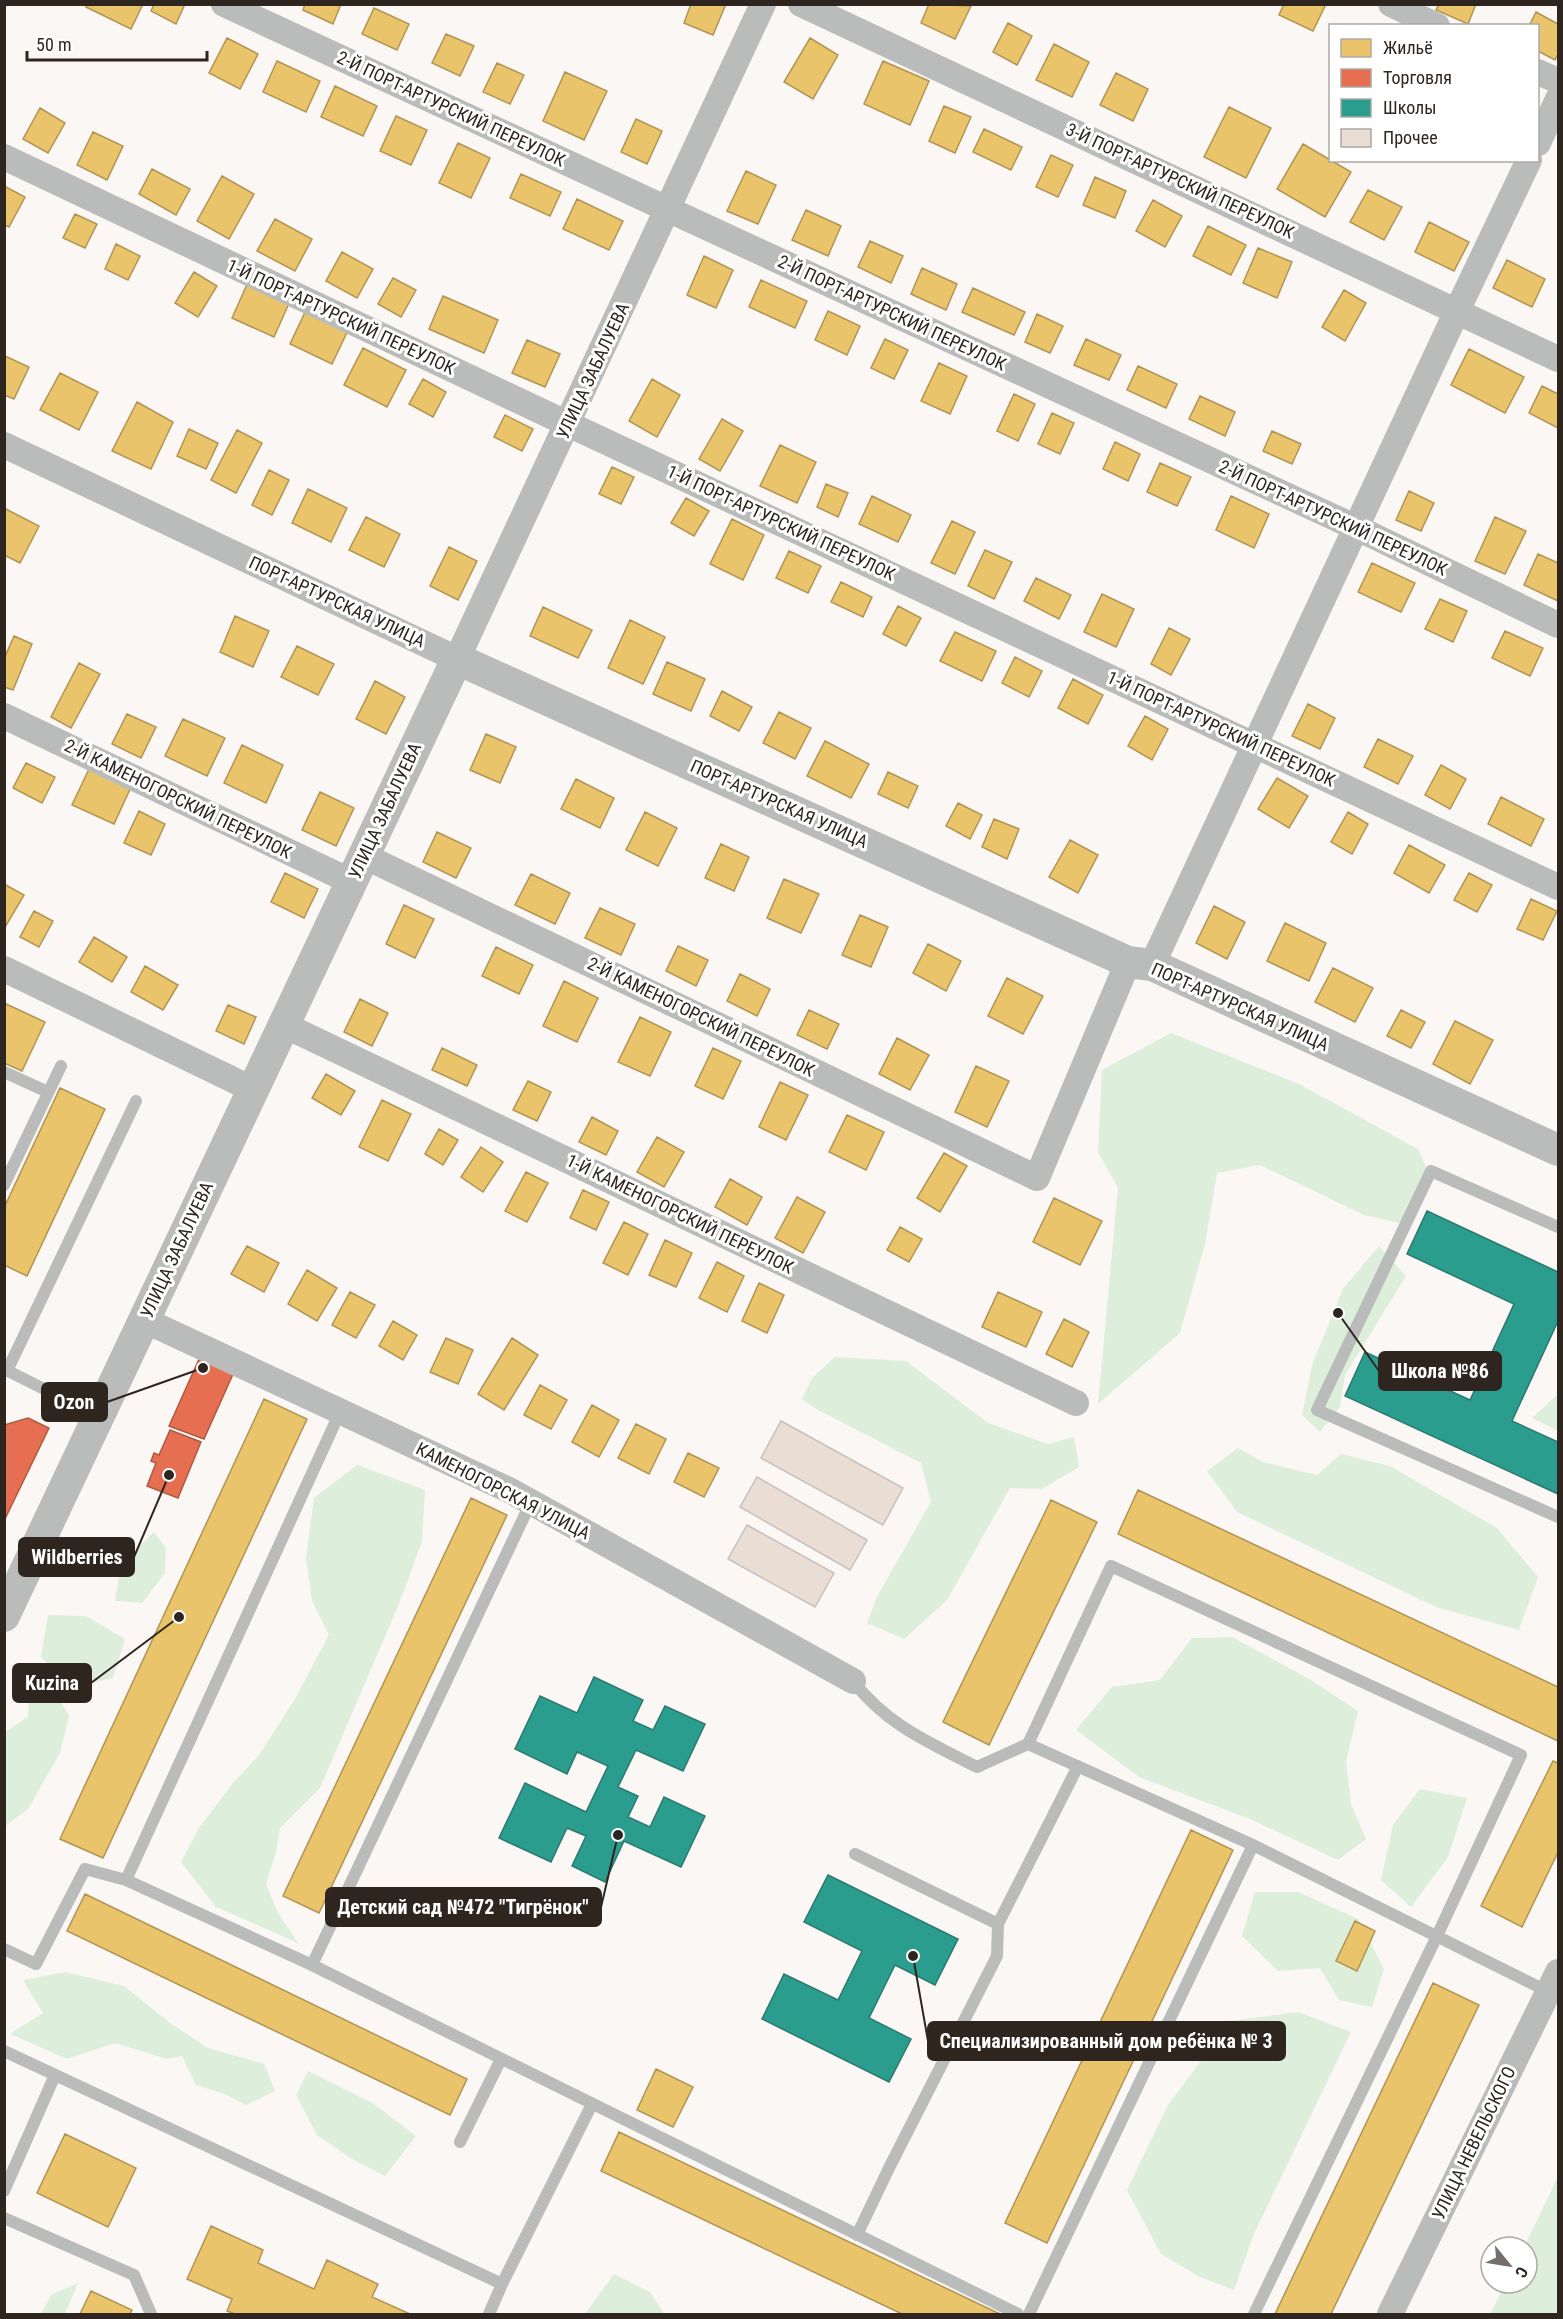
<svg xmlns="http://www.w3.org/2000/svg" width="1563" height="2319" font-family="'Roboto Condensed',sans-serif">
	<rect width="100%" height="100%" fill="#faf7f5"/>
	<path fill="#ddeedb" d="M1171 1033 1299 1084 1418 1149 1432 1180 1419 1203 1399 1223 1364 1215 1260 1165 1217 1173 1205 1244 1180 1333 1098 1404 1118 1188 1098 1152 1102 1070Z
		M1379 1246 1406 1276 1345 1375 1340 1407 1320 1432 1302 1415 1312 1365 1343 1289Z
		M835 1357 906 1361 988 1423 1048 1444 1074 1437 1079 1467 1042 1489 1010 1488 947 1600 904 1639 867 1623 878 1595 931 1502 921 1463 818 1410 802 1399 812 1378Z
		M1558 1394V1431L1532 1418Z
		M1238 1448 1263 1462 1317 1475 1341 1454 1390 1466 1497 1528 1538 1577 1519 1630 1436 1607 1237 1512 1207 1471Z
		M357 1465 425 1490 422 1541 399 1604 320 1788 280 1828 276 1852 266 1884 278 1913 298 1943 216 1907 181 1862 199 1828 233 1783 259 1755 295 1699 329 1635 312 1601 306 1558 314 1498Z
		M154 1532 166 1548 165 1573 142 1603 115 1601 119 1577 133 1570 132 1553Z
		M48 1615 86 1616 125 1639 113 1678 73 1687 41 1657Z
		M1232 1637 1311 1680 1358 1711 1346 1762 1351 1804 1366 1839 1338 1860 1250 1819 1139 1777 1076 1730 1112 1687 1160 1680 1192 1638Z
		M51 1686 69 1716 60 1753 28 1809 5 1826V1732L28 1717 29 1692Z
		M1420 1789 1467 1798 1448 1857 1411 1907 1381 1880 1393 1825Z
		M1255 1892H1298L1358 1919 1384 1969 1372 2007 1339 2000 1320 1968 1278 1971 1242 1936Z
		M65 1972 124 1986 170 2023 208 2048 264 2064 275 2091 246 2105 225 2094 196 2085 182 2056 167 2059 115 2043 67 2059 10 2034 43 2013 23 1980Z
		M1298 2012 1351 2032 1253 2236 1234 2290 1200 2277 1161 2254 1127 2190 1168 2105 1231 2021Z
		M308 2071 374 2104 416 2136 385 2176 352 2159 317 2135 296 2095Z
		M1558 2177V2314H1490L1506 2283H1527V2247H1524Z
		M614 2274 650 2292 664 2314H585Z
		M78 2283 65 2314H41L51 2295Z"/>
	<path fill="#e9c46a" stroke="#b19454" stroke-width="1.5" d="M87 4H143L131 29 86 7Z
		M154 4H185L176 24 151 11Z
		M305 4H341L333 24 303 10Z
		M691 4H726L713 35 684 23Z
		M929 4 971 6 955 39 921 23Z
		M1284 4H1326L1313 31 1279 15Z
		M1439 4H1476L1468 24 1436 10Z
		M374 8 409 24 397 50 362 34Z
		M1536 12 1558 24V54L1555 60 1538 51V26H1529Z
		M1008 23 1032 36 1017 65 993 52Z
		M446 34 474 46 460 76 432 63Z
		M227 38 258 54 240 89 209 73Z
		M810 38 838 55 813 99 784 82Z
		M1054 44 1089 62 1072 97 1036 80Z
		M277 61 320 81 306 112 263 92Z
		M883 61 929 81 910 125 864 104Z
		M497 63 524 75 510 104 483 92Z
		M565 72 607 91 584 140 543 121Z
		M1116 73 1148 89 1133 121 1100 105Z
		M335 86 377 106 363 136 321 117Z
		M944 106 971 117 955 153 929 141Z
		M1229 107 1271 128 1246 178 1204 157Z
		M40 108 65 123 48 153 23 139Z
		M396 116 427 130 411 165 380 151Z
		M636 119 662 131 647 164 621 152Z
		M984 129 1022 147 1011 170 973 152Z
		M93 132 123 146 107 180 77 165Z
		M458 143 490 158 471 198 439 183Z
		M1303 144 1351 172 1325 217 1277 189Z
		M1051 155 1073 165 1058 197 1036 187Z
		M152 169 190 189 176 215 139 194Z
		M746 171 776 185 758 224 727 211Z
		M521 174 561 192 550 216 510 198Z
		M222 176 254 194 229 239 197 221Z
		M1095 177 1126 191 1115 218 1083 205Z
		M4 186 25 197 9 227 4 225Z
		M1368 190 1402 207 1384 240 1350 222Z
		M577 199 623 221 609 250 563 229Z
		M1153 200 1182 216 1165 247 1136 231Z
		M806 210 841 226 828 256 792 240Z
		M75 214 97 224 85 248 63 238Z
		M275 219 312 239 295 271 257 251Z
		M1429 222 1469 242 1454 271 1415 252Z
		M1208 226 1246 245 1231 275 1193 256Z
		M870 241 903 256 891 283 858 267Z
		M116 244 140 256 128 280 105 269Z
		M1258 248 1292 262 1277 298 1243 283Z
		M342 252 373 269 357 298 326 281Z
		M704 256 733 270 716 308 687 295Z
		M1507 260 1545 279 1532 307 1493 288Z
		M922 268 957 284 946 310 911 294Z
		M194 272 217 286 198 317 175 303Z
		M393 278 416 290 401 317 378 304Z
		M249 280 291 299 274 337 232 318Z
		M761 280 807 301 795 328 749 307Z
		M973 288 1025 312 1014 335 962 312Z
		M1344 290 1366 303 1345 341 1322 327Z
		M443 296 498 320 484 353 429 329Z
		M308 306 350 326 332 364 290 344Z
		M828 311 860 326 847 355 815 340Z
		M1037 314 1063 326 1050 353 1025 342Z
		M885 339 908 350 894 379 871 368Z
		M1086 339 1121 355 1109 380 1074 365Z
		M527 340 560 354 545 387 512 373Z
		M363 348 406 370 387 407 344 385Z
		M1469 349 1524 377 1505 413 1451 385Z
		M5 356 29 367 14 399 4 395Z
		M939 363 967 376 950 414 921 401Z
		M1138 366 1177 384 1166 408 1127 390Z
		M60 373 98 392 79 430 40 410Z
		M423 379 446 392 433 417 409 404Z
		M652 379 680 395 657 437 629 421Z
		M1542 386 1558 394V428L1529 413Z
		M1014 394 1035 404 1018 441 997 431Z
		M1200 396 1235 412 1225 436 1189 419Z
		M137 402 173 422 151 469 112 451Z
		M1052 413 1074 423 1060 454 1038 444Z
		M505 415 533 429 522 451 494 437Z
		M722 419 743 431 720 471 699 459Z
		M189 429 218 443 206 469 177 456Z
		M237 430 262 443 236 493 211 480Z
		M1272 431 1301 444 1292 464 1263 451Z
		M1115 442 1140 454 1128 481 1103 469Z
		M780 445 816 462 797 503 760 486Z
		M1160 463 1191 477 1177 506 1147 492Z
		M612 467 634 477 621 504 599 494Z
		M269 470 289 480 272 515 252 505Z
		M826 484 848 493 838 517 817 507Z
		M308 489 347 508 331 542 292 523Z
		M1409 491 1434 503 1421 531 1396 520Z
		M872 496 911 515 898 542 859 524Z
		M1231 496 1269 514 1254 548 1216 530Z
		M686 498 709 511 694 536 671 523Z
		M4 508 39 526 20 563 4 555Z
		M366 517 400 534 384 567 349 550Z
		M1495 517 1526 531 1505 574 1475 561Z
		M732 519 764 535 743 580 710 564Z
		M952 521 975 532 955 574 931 563Z
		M449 547 477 561 458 600 430 586Z
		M985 550 1012 562 994 599 968 586Z
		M789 551 821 566 808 593 776 578Z
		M1538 554 1558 563V601L1524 585Z
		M1372 563 1415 583 1401 612 1358 592Z
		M1036 578 1071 595 1059 619 1024 601Z
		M841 582 872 597 863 617 831 602Z
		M1102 594 1134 609 1116 647 1084 632Z
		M1440 599 1467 611 1453 642 1425 629Z
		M898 606 921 618 906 646 883 634Z
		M543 607 592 630 578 658 530 636Z
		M235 616 269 631 253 667 220 652Z
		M630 620 665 637 643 684 608 668Z
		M1169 628 1190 639 1171 675 1151 664Z
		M1505 631 1543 648 1530 676 1492 658Z
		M955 632 996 651 982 681 940 661Z
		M14 636 32 644 13 690 4 687V659Z
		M297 646 334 664 318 695 281 677Z
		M1015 657 1042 671 1029 697 1002 683Z
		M667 662 705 679 691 711 653 694Z
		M79 663 100 674 71 728 51 717Z
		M1073 679 1103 695 1088 724 1058 708Z
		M375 681 405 697 386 734 356 719Z
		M722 691 752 707 739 731 710 716Z
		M1308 704 1335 718 1320 749 1292 736Z
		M779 712 811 728 795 759 763 743Z
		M127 714 156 727 141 758 112 744Z
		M1145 716 1168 729 1152 760 1128 746Z
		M183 719 225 738 207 776 165 756Z
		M486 734 516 747 500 783 470 770Z
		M1378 739 1413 756 1398 784 1364 767Z
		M825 741 869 764 851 798 807 776Z
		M242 745 283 765 266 803 224 783Z
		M26 763 55 777 42 803 13 788Z
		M1441 765 1466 779 1450 809 1425 795Z
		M90 767 131 787 114 824 72 805Z
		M888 772 918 786 908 808 878 794Z
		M1277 778 1308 796 1289 828 1258 809Z
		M576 779 614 798 600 828 561 809Z
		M320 792 354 808 336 846 302 830Z
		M1501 797 1544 819 1531 846 1488 824Z
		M958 803 982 815 970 839 946 826Z
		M139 811 165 824 151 855 124 843Z
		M645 812 677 828 658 866 626 850Z
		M1348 812 1368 824 1352 854 1331 842Z
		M994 819 1019 829 1007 859 982 847Z
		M437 832 471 848 456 878 423 862Z
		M1070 840 1098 855 1078 893 1049 877Z
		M721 844 749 857 734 891 705 878Z
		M1409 845 1445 865 1429 893 1394 873Z
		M285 873 318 889 304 918 271 902Z
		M1469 873 1492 885 1477 912 1454 900Z
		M531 874 570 893 555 924 515 905Z
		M784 879 819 894 801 933 767 918Z
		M4 884 24 895 4 929Z
		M1531 899 1557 911 1543 940 1517 929Z
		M404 905 434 919 415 958 386 944Z
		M1214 906 1245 922 1227 959 1196 943Z
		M600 908 635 924 621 955 585 938Z
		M34 911 53 921 39 947 20 937Z
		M860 915 888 927 871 967 842 955Z
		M1285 923 1326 943 1309 981 1267 961Z
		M94 937 127 957 112 982 79 962Z
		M928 944 961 961 946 991 913 973Z
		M678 946 708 960 696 986 666 971Z
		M496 947 533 965 519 994 482 976Z
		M145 966 178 985 163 1010 131 992Z
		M1333 968 1373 988 1355 1022 1315 1002Z
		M740 974 770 989 757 1016 727 1001Z
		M1007 978 1043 996 1023 1034 988 1016Z
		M564 981 598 998 577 1042 543 1026Z
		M360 999 388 1013 372 1046 344 1032Z
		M4 1003 45 1022 22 1071 4 1063Z
		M228 1005 256 1017 244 1044 216 1031Z
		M809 1010 839 1024 827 1049 797 1035Z
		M1401 1010 1425 1022 1411 1048 1387 1036Z
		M640 1017 671 1032 650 1076 618 1062Z
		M1455 1021 1493 1040 1470 1084 1433 1064Z
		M897 1038 929 1055 910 1090 879 1074Z
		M442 1048 477 1065 467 1086 432 1070Z
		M713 1048 741 1061 723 1099 695 1086Z
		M976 1066 1009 1081 987 1127 955 1112Z
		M326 1074 355 1091 341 1115 312 1098Z
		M528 1081 551 1092 537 1121 513 1110Z
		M780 1082 808 1095 786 1140 759 1127Z
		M60 1088 105 1109 27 1276 4 1265V1208Z
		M382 1100 411 1114 388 1161 359 1147Z
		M847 1115 884 1132 866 1170 829 1152Z
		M592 1117 618 1131 606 1155 579 1142Z
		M439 1129 458 1140 443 1165 425 1154Z
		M657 1137 684 1152 664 1187 637 1172Z
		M481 1147 503 1162 483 1192 461 1177Z
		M944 1153 967 1166 940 1212 917 1198Z
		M526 1172 548 1183 527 1222 505 1211Z
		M730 1179 762 1197 747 1225 715 1207Z
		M583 1190 609 1202 596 1230 570 1218Z
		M797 1197 825 1212 803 1253 775 1238Z
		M1054 1198 1102 1221 1080 1265 1033 1242Z
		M624 1222 648 1234 628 1275 603 1263Z
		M900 1227 922 1239 909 1262 887 1250Z
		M665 1240 692 1253 676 1287 649 1275Z
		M247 1246 279 1263 264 1292 231 1274Z
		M717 1262 744 1276 727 1312 699 1298Z
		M307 1270 337 1288 317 1321 288 1304Z
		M759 1283 784 1295 767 1333 742 1321Z
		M350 1292 375 1305 356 1338 332 1325Z
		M998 1292 1042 1312 1026 1347 982 1327Z
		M1064 1319 1089 1332 1072 1367 1046 1354Z
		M393 1321 417 1335 403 1360 379 1346Z
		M446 1338 473 1350 458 1384 430 1372Z
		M512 1338 538 1355 504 1410 478 1394Z
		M540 1385 567 1400 551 1429 524 1415Z
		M264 1399 307 1419 103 1858 60 1839Z
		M592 1405 619 1420 599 1457 572 1442Z
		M636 1424 666 1439 649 1474 618 1458Z
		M688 1453 719 1468 704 1497 674 1482Z
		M1138 1490 1558 1687V1741L1118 1534Z
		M471 1498 507 1515 319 1913 283 1896Z
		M1051 1500 1097 1522 989 1745 943 1722Z
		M1553 1761 1558 1763V1852L1522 1927 1481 1906Z
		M1191 1830 1233 1850 1047 2243 1005 2223Z
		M85 1894 467 2079 450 2115 67 1931Z
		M1355 1921 1375 1931 1357 1971 1336 1961Z
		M1433 1983 1479 2005 1331 2314H1275Z
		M656 2069 693 2087 673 2127 637 2110Z
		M619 2132 1000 2314H902L601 2171Z
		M65 2134 136 2168 108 2227 37 2193Z
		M211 2226 263 2250 258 2263 314 2289 327 2260 378 2284 372 2297 410 2314H235L227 2311 232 2299 187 2279Z
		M91 2291 132 2310 130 2314H80Z"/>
	<path fill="#e76f51" stroke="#b05942" stroke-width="1.5" d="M200 1357 234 1372 204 1439 169 1426Z
		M28 1418 49 1428 4 1521V1425Z
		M170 1430 201 1442 178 1498 147 1486 156 1463 151 1461 154 1453 159 1455Z"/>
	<path fill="#2a9d8f" stroke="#2c796d" stroke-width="1.5" d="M1427 1211 1558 1272V1321L1512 1421 1558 1442V1494L1345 1396 1365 1352 1470 1400 1514 1304 1407 1254Z
		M594 1677 643 1700 633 1721 653 1730 665 1706 705 1724 683 1771 636 1750 618 1787 638 1796 628 1817 650 1827 664 1797 705 1816 681 1867 624 1841 605 1882 572 1866 586 1836 567 1828 551 1862 499 1838 525 1783 586 1812 608 1766 577 1752 567 1774 515 1749 540 1696 577 1713Z
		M828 1875 958 1939 935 1985 895 1965 869 2018 911 2039 889 2082 762 2019 784 1974 838 2000 862 1951 804 1922Z"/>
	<path fill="#eaddd4" stroke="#c6c0bc" stroke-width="1.5" d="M781 1421 903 1488 883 1525 761 1458Z
		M757 1477 867 1540 850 1570 740 1507Z
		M747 1525 834 1573 815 1607 728 1559Z"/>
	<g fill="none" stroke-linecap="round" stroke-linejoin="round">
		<path stroke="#b9bcba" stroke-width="12" d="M4 1072 48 1092
			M4 1185 61 1066
			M1558 1227 1431 1171 1317 1410 1558 1517
			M4 1369 98 1416
			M7 1371 136 1101
			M853 1681C887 1725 928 1742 977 1767L1028 1744 1253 1845 1549 1992
			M1028 1744 1111 1566 1521 1755 1437 1936 1254 2314
			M855 1854 998 1924
			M126 1880 340 1412
			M4 1949 36 1964 85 1869 126 1880 312 1965 531 1502
			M312 1965 1018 2314
			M4 2051 502 2284 489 2314
			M460 2142 501 2059
			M4 2191 55 2075
			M4 2218 134 2275 151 2314
			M857 2235 889 2168 997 1956 998 1924 1078 1766
			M502 2284 592 2104
			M1029 2314 1253 1845"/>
		<path stroke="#b9bcba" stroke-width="26" d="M224 4 1357 528 1558 625
			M801 4 1558 359
			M1391 4 1437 26
			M1538 72 1558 81
			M1538 143 1558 99
			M4 157 568 424 1558 887
			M4 445 457 659 763 4
			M4 716 352 882
			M364 856 1037 1178 1128 962
			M1152 965 1457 311 1529 160
			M4 969 254 1090
			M284 1025 1076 1403
			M144 1320 511 1491 853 1681
			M1390 2314 1558 1972"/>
		<path stroke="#b9bcba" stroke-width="32" d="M4 1616 457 659 1128 962 1152 965 1558 1150"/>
	</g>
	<g text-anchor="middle" stroke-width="6" stroke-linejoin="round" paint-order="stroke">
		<g font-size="18" fill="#2f251f" stroke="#fff">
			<text transform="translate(451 109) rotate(25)" y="6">2-Й ПОРТ-АРТУРСКИЙ ПЕРЕУЛОК</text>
			<text transform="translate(1180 181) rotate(25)" y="6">3-Й ПОРТ-АРТУРСКИЙ ПЕРЕУЛОК</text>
			<text transform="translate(892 313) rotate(25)" y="6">2-Й ПОРТ-АРТУРСКИЙ ПЕРЕУЛОК</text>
			<text transform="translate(341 317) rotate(25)" y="6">1-Й ПОРТ-АРТУРСКИЙ ПЕРЕУЛОК</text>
			<text transform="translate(593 371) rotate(-65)" y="6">УЛИЦА ЗАБАЛУЕВА</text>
			<text transform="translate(1333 518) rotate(25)" y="6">2-Й ПОРТ-АРТУРСКИЙ ПЕРЕУЛОК</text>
			<text transform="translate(781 523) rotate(25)" y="6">1-Й ПОРТ-АРТУРСКИЙ ПЕРЕУЛОК</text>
			<text transform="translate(337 602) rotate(25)" y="6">ПОРТ-АРТУРСКАЯ УЛИЦА</text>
			<text transform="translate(1221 729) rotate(25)" y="6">1-Й ПОРТ-АРТУРСКИЙ ПЕРЕУЛОК</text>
			<text transform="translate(178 799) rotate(26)" y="6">2-Й КАМЕНОГОРСКИЙ ПЕРЕУЛОК</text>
			<text transform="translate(779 804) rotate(24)" y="6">ПОРТ-АРТУРСКАЯ УЛИЦА</text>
			<text transform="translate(385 811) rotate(-65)" y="6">УЛИЦА ЗАБАЛУЕВА</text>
			<text transform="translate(1240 1007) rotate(24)" y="6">ПОРТ-АРТУРСКАЯ УЛИЦА</text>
			<text transform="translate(701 1017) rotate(26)" y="6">2-Й КАМЕНОГОРСКИЙ ПЕРЕУЛОК</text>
			<text transform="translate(680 1214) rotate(26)" y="6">1-Й КАМЕНОГОРСКИЙ ПЕРЕУЛОК</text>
			<text transform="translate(177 1250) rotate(-65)" y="6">УЛИЦА ЗАБАЛУЕВА</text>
			<text transform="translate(503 1491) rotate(27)" y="6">КАМЕНОГОРСКАЯ УЛИЦА</text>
			<text transform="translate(1474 2143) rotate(-64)" y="6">УЛИЦА НЕВЕЛЬСКОГО</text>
		</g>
	</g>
	<path fill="none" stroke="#2f251f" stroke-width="2" d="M1338 1313L1379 1371M203 1368L107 1402M169 1475L134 1557M179 1617L91 1683M618 1835L601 1907M913 1956L928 2041"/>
	<g fill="#2f251f" stroke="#fff" stroke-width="2">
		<circle cx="1338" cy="1313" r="6"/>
		<circle cx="203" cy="1368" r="6"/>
		<circle cx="169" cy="1475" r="6"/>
		<circle cx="179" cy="1617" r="6"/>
		<circle cx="618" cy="1835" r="6"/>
		<circle cx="913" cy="1956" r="6"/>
	</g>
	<g fill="#2f251f" stroke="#2f251f" stroke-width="2">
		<rect x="1379" y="1352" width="122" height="38" rx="6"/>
		<rect x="42" y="1383" width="65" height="38" rx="6"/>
		<rect x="19" y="1538" width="115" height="38" rx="6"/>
		<rect x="13" y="1664" width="78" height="38" rx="6"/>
		<rect x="326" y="1888" width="275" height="38" rx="6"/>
		<rect x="928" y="2022" width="357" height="38" rx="6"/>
	</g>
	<g font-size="20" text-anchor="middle" font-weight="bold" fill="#fff">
		<text x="1440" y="1378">Школа №86</text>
		<text x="74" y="1409">Ozon</text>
		<text x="77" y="1564">Wildberries</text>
		<text x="52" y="1690">Kuzina</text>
		<text x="463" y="1914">Детский сад №472 "Тигрёнок"</text>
		<text x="1106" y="2048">Специализированный дом ребёнка № 3</text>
	</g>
	<rect width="1563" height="2319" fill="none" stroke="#2f251f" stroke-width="12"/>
	<rect x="1329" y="24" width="210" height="138" fill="#ffffff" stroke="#aca8a5" stroke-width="1.5"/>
	<rect x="1341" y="39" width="30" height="18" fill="#e9c46a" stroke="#aca8a5" stroke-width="1.5"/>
	<text x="1383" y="54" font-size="18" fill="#2f251f">Жильё</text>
	<rect x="1341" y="69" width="30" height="18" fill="#e76f51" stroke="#aca8a5" stroke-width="1.5"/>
	<text x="1383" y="84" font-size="18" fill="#2f251f">Торговля</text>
	<rect x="1341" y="99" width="30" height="18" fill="#2a9d8f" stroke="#aca8a5" stroke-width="1.5"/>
	<text x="1383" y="114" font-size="18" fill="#2f251f">Школы</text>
	<rect x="1341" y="129" width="30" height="18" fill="#eaddd4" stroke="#aca8a5" stroke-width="1.5"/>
	<text x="1383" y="144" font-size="18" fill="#2f251f">Прочее</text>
	<g transform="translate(1509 2265) rotate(120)"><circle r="28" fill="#ffffff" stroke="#aca8a5" stroke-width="1.5"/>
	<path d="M0-4.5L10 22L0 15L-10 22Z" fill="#766e6a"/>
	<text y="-9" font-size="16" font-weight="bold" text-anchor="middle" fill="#2f251f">С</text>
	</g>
	<path d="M27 51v9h180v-9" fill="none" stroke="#2f251f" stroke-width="3"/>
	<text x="36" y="51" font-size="18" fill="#2f251f" stroke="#ffffff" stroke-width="4.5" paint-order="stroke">50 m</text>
</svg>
